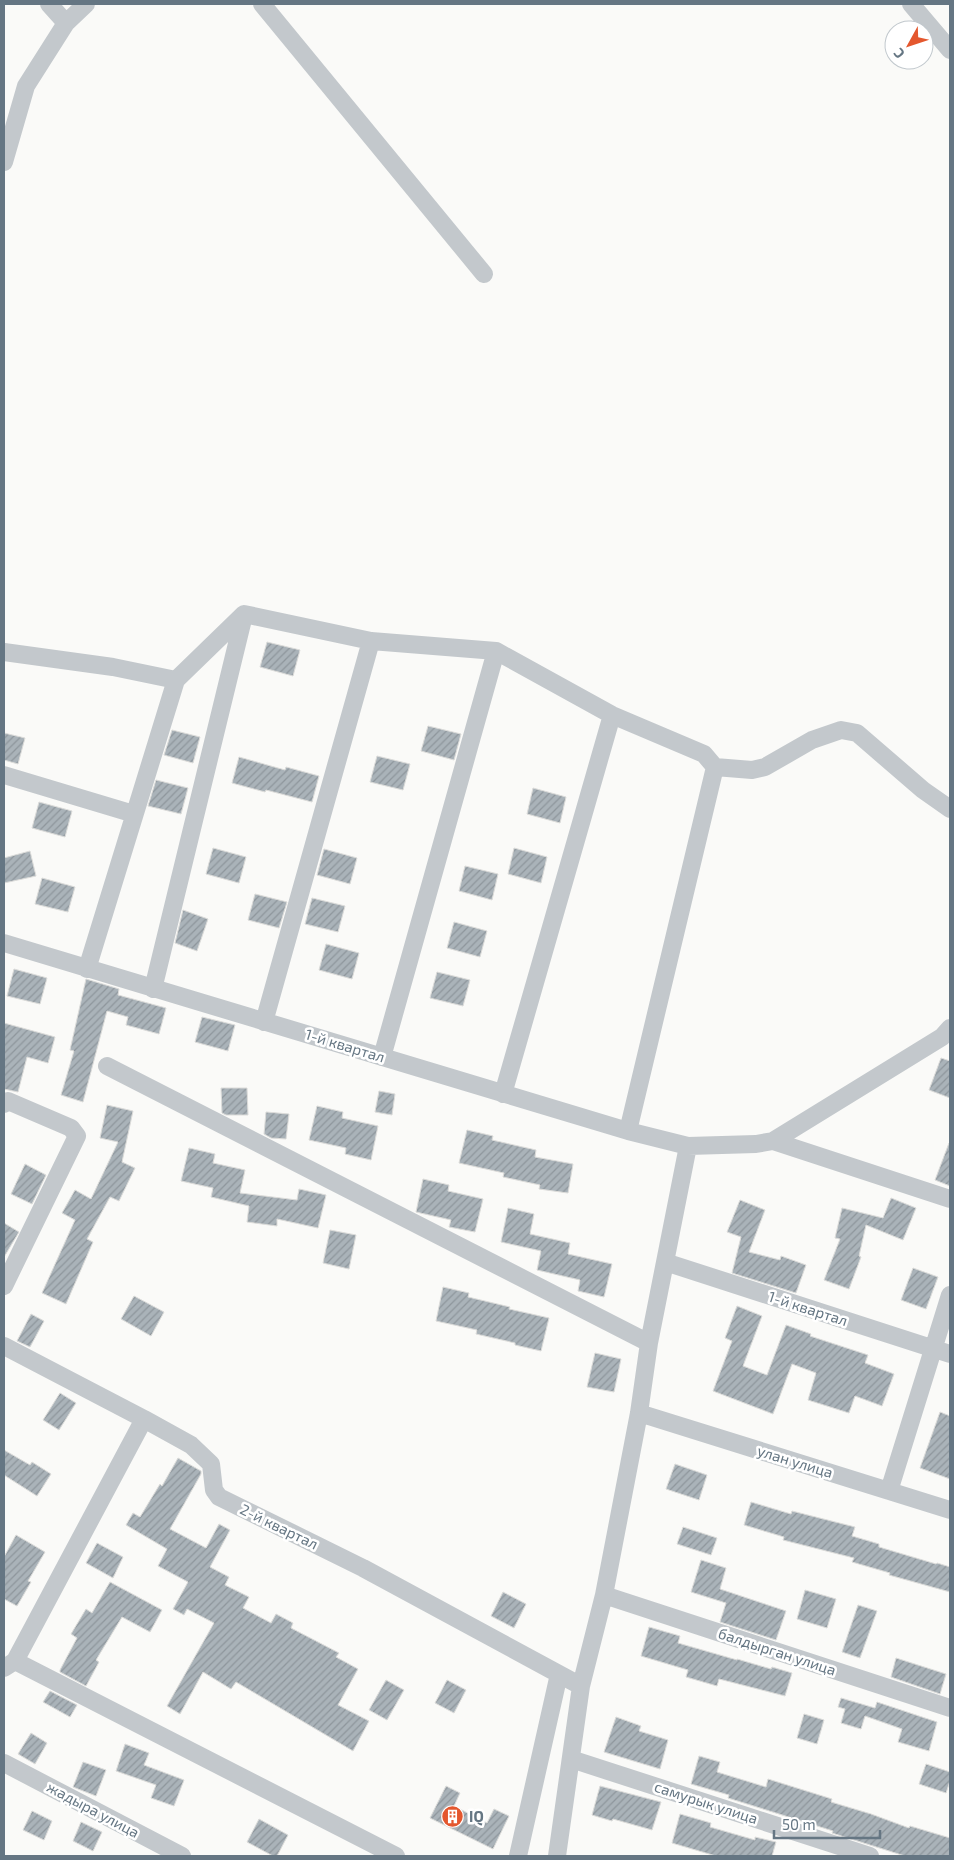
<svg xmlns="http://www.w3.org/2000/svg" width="954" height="1860" font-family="'Exo 2',sans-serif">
	<defs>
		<pattern id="building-hatch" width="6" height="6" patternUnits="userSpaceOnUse" patternTransform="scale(1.25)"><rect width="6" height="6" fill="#aab3b9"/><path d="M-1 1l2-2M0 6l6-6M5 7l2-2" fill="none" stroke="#8e969c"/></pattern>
	</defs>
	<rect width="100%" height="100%" fill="#fafaf8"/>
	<path fill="url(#building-hatch)" stroke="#dcdcda" d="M267 642 300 650 293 676 260 667Z
		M428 726 461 734 454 760 421 751Z
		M172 730 200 737 193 763 164 755Z
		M4 733 25 738 18 764 4 760Z
		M377 756 410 764 403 790 370 782Z
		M239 757 285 770 286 767 319 776 312 802 266 790 265 792 232 783Z
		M156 780 188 788 181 814 148 806Z
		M533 788 566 797 560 823 527 814Z
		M39 802 72 811 65 837 32 828Z
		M213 848 246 857 239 883 206 874Z
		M514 848 547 857 541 883 508 874Z
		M324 849 357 858 350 884 317 875Z
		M30 851 36 876 4 883V858Z
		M465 866 498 874 492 900 459 891Z
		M42 878 75 887 68 912 35 904Z
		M255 894 287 902 279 928 248 920Z
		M312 898 345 906 338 932 305 924Z
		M183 910 208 919 197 951 175 943Z
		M454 922 487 931 480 957 447 948Z
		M326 944 359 953 352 979 319 970Z
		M14 969 47 978 40 1004 7 996Z
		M437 972 470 980 463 1006 430 998Z
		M86 979 119 989 118 995 166 1008 159 1034 126 1025 128 1017 107 1011 83 1102 61 1095 74 1051 70 1050Z
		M202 1017 235 1025 228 1051 195 1042Z
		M4 1023 55 1037 48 1063 27 1057 18 1092 4 1089Z
		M941 1058 950 1061V1098L929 1090Z
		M221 1088H247L248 1115H226L222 1113Z
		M379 1091 395 1094 392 1115 375 1112Z
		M107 1105 133 1111 122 1162 135 1168 119 1201 110 1197 87 1239 93 1242 66 1304 42 1293 75 1220 62 1213 75 1190 91 1199 118 1142 100 1138Z
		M317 1106 343 1112 342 1118 378 1126 371 1160 345 1154 346 1148 309 1140Z
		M266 1112 289 1114 286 1139 271 1138 264 1134Z
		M467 1130 493 1136 492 1140 536 1150 535 1157 573 1164 568 1193 539 1189 540 1185 503 1177 504 1173 459 1163Z
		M949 1143H950V1186L935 1180Z
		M189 1148 215 1154 213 1163 245 1170 240 1193 297 1200 299 1189 326 1195 318 1228 277 1219V1226L247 1222 249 1206 211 1197 213 1188 181 1181Z
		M25 1164 46 1175 32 1204 11 1194Z
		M423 1179 449 1185 448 1191 483 1199 475 1232 449 1227 451 1220 416 1212Z
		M891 1198 916 1208 903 1240 866 1225 859 1256 861 1257 849 1289 824 1280 840 1239 835 1238 842 1208 883 1218Z
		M740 1200 765 1210 749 1252 780 1260 781 1256 806 1265 796 1293 732 1273 741 1237 727 1232Z
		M508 1208 534 1214 530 1234 570 1243 568 1254 612 1264 604 1297 578 1291 580 1280 537 1270 541 1251 501 1242Z
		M4 1223 19 1232 4 1257Z
		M330 1230 356 1235 349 1269 323 1263Z
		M913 1268 938 1277 926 1309 901 1300Z
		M443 1287 469 1293 468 1297 510 1307 509 1309 549 1318 541 1351 515 1345V1343L476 1334 477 1330 436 1321Z
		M134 1296 164 1312 151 1336 121 1319Z
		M737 1306 762 1316 743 1366 767 1375 786 1325 811 1334 810 1336 868 1355 865 1363 894 1374 882 1406 855 1396 849 1413 808 1400 816 1373 792 1364 773 1414 713 1391 732 1341 725 1338Z
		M31 1314 44 1321 30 1347 17 1341Z
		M595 1353 621 1359 614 1392 587 1387Z
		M60 1393 76 1403 59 1430 43 1420Z
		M940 1412 950 1416V1479L920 1468Z
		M4 1450 30 1465 32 1462 51 1474 37 1496 4 1475Z
		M178 1458 201 1471V1474L170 1529 206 1548 219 1524 230 1530 210 1567 229 1577 225 1585 249 1597 243 1608 271 1623 276 1614 293 1623 291 1628 339 1653 336 1657 358 1669 338 1705 369 1721 353 1751 236 1682 231 1689 203 1672 180 1714 167 1706 214 1623 187 1609 184 1615 173 1609 188 1582 158 1566 167 1549 126 1525 133 1513 140 1517 160 1484 162 1486Z
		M675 1464 707 1475 699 1500 666 1489Z
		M751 1502 791 1514 792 1511 855 1527 852 1536 879 1544V1547L936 1564 937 1563 950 1567V1592L889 1575 890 1573 852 1562 854 1558 783 1540 784 1537 744 1525Z
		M683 1527 717 1538 711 1555 677 1544Z
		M16 1535 45 1552 28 1581 31 1582 17 1606 4 1599V1557Z
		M97 1543 123 1557 113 1578 86 1563Z
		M701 1560 726 1568 720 1589 786 1611 776 1640 720 1622 726 1603 691 1592Z
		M110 1582 162 1610 150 1632 122 1617 96 1660 99 1662 86 1686 60 1672V1670L77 1638 71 1634 86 1609 92 1613Z
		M805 1590 836 1599 827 1628 797 1619Z
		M503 1592 526 1604 514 1628 491 1616Z
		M858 1605 877 1611 860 1658 842 1652Z
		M649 1627 680 1636 678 1643 737 1660V1659L771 1669 772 1667 792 1673 785 1696 719 1679 717 1686 686 1677 688 1670 641 1656Z
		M896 1658 946 1674 940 1694 891 1677Z
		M386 1680 404 1690 387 1720 369 1710Z
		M447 1680 466 1690 454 1713 435 1703Z
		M50 1691 77 1705 70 1717 43 1702Z
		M841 1698 875 1708 877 1702 937 1722 929 1751 898 1742 902 1729 865 1716 861 1729 841 1723 845 1709 838 1707Z
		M804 1714 824 1720 817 1744 797 1738Z
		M616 1717 641 1726 639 1731 668 1740 660 1769 604 1752Z
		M31 1733 47 1743 35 1764 18 1754Z
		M125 1744 149 1753 144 1765 184 1780 174 1806 151 1798 156 1785 116 1771Z
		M699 1756 720 1762 717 1772 766 1787 768 1779 832 1799 831 1802 871 1814 909 1828 910 1826 950 1838V1856H905L832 1833 833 1831 760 1808 728 1798 729 1795 691 1784Z
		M83 1762 106 1770 96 1796 73 1787Z
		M926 1764 950 1772V1781L946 1793 919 1784Z
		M446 1786 460 1793 454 1806 487 1823 494 1809 509 1816 493 1849 430 1818Z
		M600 1786 661 1802 652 1830 613 1819 612 1821 592 1815Z
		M32 1811 52 1821 44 1840 23 1830Z
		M680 1814 711 1823 710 1827 755 1840V1837L776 1842 772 1856H716L672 1843Z
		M259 1819 288 1835 277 1856H273L247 1842Z
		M81 1822 102 1832 93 1851 73 1841Z"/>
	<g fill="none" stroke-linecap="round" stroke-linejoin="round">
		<path stroke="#c3c8cc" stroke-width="18" d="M49 4 66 23
			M262 4 484 274
			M911 4 950 50
			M4 162 26 86 66 23 86 4
			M4 652 113 667 176 680 244 614 371 641 496 651 612 715 704 754 715 767 628 1131
			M715 767 752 770 765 767 812 740 841 730 857 733 923 790 950 809
			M4 775 134 814
			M4 943 628 1131 688 1146 756 1144 773 1141 942 1037 950 1028
			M87 969 176 680
			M153 989 244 615
			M264 1022 371 641
			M382 1057 496 651
			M107 1066 649 1343
			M503 1094 612 715
			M4 1104 8 1101 71 1128 77 1136 4 1286
			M773 1141 950 1199
			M665 1262 950 1354
			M4 1346 144 1419 191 1445 211 1464 214 1490 219 1497 363 1568 581 1686
			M639 1413 950 1510
			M889 1491 950 1295
			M604 1595 950 1708
			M15 1661 144 1419
			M4 1668 15 1661 396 1856
			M571 1759 870 1856
			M4 1763 182 1856
			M518 1856 559 1674
			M557 1856 581 1686 604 1595 639 1413 649 1343 688 1146"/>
	</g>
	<defs>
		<symbol id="building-disc" viewBox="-11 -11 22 22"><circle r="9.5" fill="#e4572e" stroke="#fff"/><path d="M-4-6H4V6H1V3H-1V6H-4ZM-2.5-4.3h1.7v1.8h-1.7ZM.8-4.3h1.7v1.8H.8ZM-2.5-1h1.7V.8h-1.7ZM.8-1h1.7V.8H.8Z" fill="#fff"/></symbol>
	</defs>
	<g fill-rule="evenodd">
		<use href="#building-disc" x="440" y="1804" width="25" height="25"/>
	</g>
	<g text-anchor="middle" stroke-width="5" stroke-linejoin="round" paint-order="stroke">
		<g font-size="15" fill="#657683" stroke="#fff">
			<text transform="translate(345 1046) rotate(17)" y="5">1-й квартал</text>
			<text transform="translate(808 1309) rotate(18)" y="5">1-й квартал</text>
			<text transform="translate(795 1462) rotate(17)" y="5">улан улица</text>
			<text transform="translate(279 1527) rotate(26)" y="5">2-й квартал</text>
			<text transform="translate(777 1652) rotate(18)" y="5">балдырган улица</text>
			<text transform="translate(706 1803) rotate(18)" y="5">самурык улица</text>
			<text transform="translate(93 1810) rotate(28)" y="5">жадыра улица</text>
		</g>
		<g font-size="15" font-weight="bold" fill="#657683" stroke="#fff" text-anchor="start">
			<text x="469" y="1822">IQ</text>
		</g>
	</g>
	<rect width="954" height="1860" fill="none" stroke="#657683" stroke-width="10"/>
	<g transform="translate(909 45) rotate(230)"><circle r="24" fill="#ffffff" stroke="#c1c8cd"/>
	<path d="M0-4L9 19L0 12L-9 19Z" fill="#e4572e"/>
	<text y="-8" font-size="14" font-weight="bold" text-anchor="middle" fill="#657683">С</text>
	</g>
	<path d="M774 1830v8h106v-8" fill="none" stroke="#657683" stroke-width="2.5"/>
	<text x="782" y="1830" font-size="15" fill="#657683" stroke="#ffffff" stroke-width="4" paint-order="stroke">50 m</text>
</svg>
